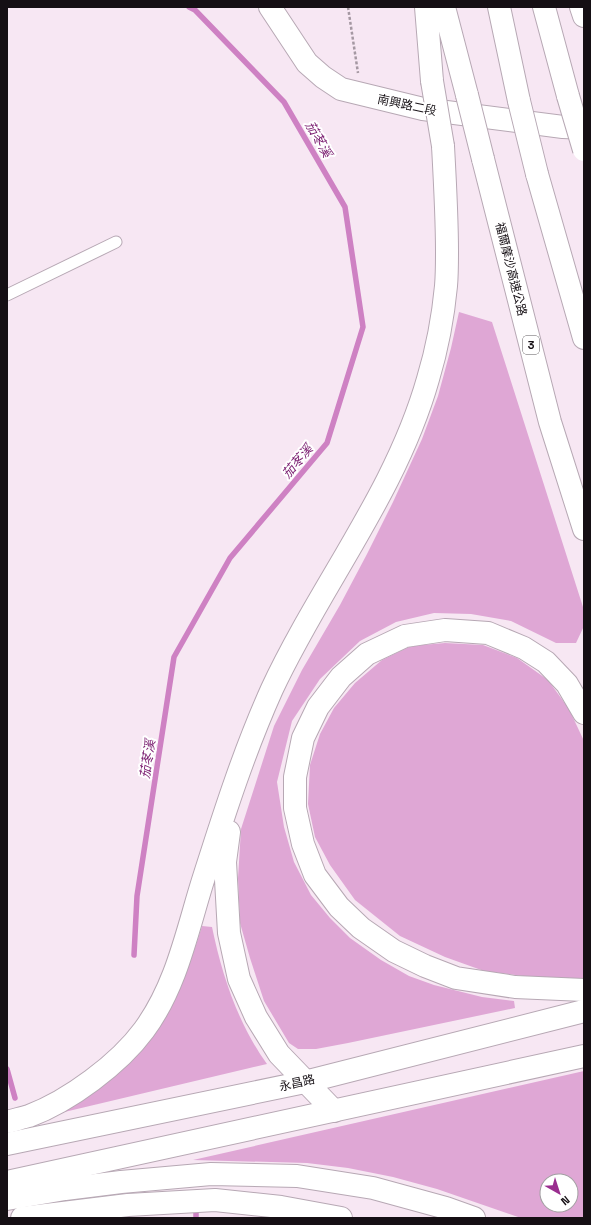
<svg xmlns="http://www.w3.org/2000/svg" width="591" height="1225" font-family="'Space Grotesk','Noto Sans TC',sans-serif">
	<rect width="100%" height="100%" fill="#f7e7f3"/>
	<path fill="#dfa7d5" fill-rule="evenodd" d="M459 312 492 322 583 607 584 626 576 643H556L511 621 471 614 434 613 396 622 360 641 320 679 292 721 277 782 284 827 294 862 311 895 330 918 350 938 381 960 409 976 434 985 482 997 514 1001 515 1008 348 1043 316 1049H298L289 1043 264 1001 250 958 240 923 238 878 241 829 274 726 302 670 340 605 367 554 393 502 422 439 438 396 451 348Z
		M445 643 483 645 517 658 548 680 569 709 584 741V978H538L484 971 445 957 400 936 355 900 330 865 315 837 308 804 310 765 320 734 334 708 355 683 382 660 411 646Z
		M202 926 212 927C222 975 238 1024 267 1064L56 1114C81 1097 116 1077 137 1055 170 1019 188 972 202 926Z
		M584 1071V1218H521L437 1189 393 1177 348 1168 307 1163 193 1160ZM547 1181H571V1205H547Z"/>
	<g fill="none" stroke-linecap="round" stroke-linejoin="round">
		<path stroke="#ce81c3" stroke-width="5.5" d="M134 955 137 896 174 657 230 558 327 443 363 327 345 207 284 102 195 10 189 7
			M7 1069 15 1098
			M196 1210V1218"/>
		<defs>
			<path id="lane" d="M7 295 116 242"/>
			<path id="street" d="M581 7 584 16
				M22 1218 128 1205 215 1200 281 1207 341 1218"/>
			<path id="secondary" d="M270 7 307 63 323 77 341 89 423 109 563 127 584 128
				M7 1144 305 1082 584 1011
				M7 1182 584 1056"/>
			<path id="highway" d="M426 7 432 81
				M444 7 467 95
				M499 7 519 101
				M544 7 568 96
				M483 159 550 422 584 529
				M537 174 584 338
				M584 713 567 684 546 662 524 648 488 633 445 630 405 636 367 654 341 677 318 707 303 738 295 777V808L303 844 315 875 339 907 361 928 394 951 425 966 456 978 515 987 584 990
				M229 832 225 862 229 933 239 979 256 1017 279 1054 334 1111
				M7 1122C14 1120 22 1118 29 1116 69 1101 119 1064 144 1030 178 984 188 926 205 874 225 811 245 749 272 689 321 584 396 492 428 379 437 349 443 318 446 286 447 275 447 263 447 252 447 217 445 182 443 146
				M7 1199 65 1189 121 1182 211 1174 297 1176 373 1188 446 1208 474 1218"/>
		</defs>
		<use href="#lane" stroke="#b7a8b4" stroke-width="13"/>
		<use href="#street" stroke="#b7a8b4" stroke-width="24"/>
		<use href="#secondary" stroke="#b7a8b4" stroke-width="24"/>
		<use href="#highway" stroke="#b7a8b4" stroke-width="24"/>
		<path stroke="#a598a2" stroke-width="2.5" stroke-dasharray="3 2" stroke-linecap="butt" d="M348 7 358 73"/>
		<use href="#lane" stroke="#fff" stroke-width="11"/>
		<use href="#street" stroke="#fff" stroke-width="22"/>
		<use href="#secondary" stroke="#fff" stroke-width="22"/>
		<use href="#highway" stroke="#fff" stroke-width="22"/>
		<defs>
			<path id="highway-bridge" d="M432 81 443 146
				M467 95 483 159
				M568 96 584 150
				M519 101 537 174"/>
		</defs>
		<use href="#highway-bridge" stroke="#b7a8b4" stroke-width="24" stroke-linecap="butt"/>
		<use href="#highway-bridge" stroke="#fff" stroke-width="22"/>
	</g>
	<g text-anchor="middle" stroke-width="4" stroke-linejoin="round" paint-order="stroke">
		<rect fill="#fff" stroke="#5b575a" stroke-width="1" x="523" y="336" width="16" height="18" rx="3"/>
		<g font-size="11" font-weight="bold" fill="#150f14">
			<text x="531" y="349">3</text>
		</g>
		<g font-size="12" fill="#150f14" stroke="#fff">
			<text transform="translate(407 105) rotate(12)" y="4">南興路二段</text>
			<text transform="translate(511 269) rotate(76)" y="4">福爾摩沙高速公路</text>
			<text transform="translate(297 1083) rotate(-13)" y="4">永昌路</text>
		</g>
		<g font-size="13" font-style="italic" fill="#7c2072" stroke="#fff">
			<text transform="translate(319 139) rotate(60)" y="5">茄苳溪</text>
			<text transform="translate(297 461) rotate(-50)" y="5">茄苳溪</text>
			<text transform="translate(147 759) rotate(-81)" y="5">茄苳溪</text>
		</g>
	</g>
	<rect width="591" height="1225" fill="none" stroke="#150f14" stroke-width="16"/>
	<g transform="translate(559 1193) rotate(141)"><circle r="19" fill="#ffffff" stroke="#a19fa1"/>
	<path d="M0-3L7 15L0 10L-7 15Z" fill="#9a2e8f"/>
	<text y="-6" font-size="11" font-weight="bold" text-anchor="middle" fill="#150f14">N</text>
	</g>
</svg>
